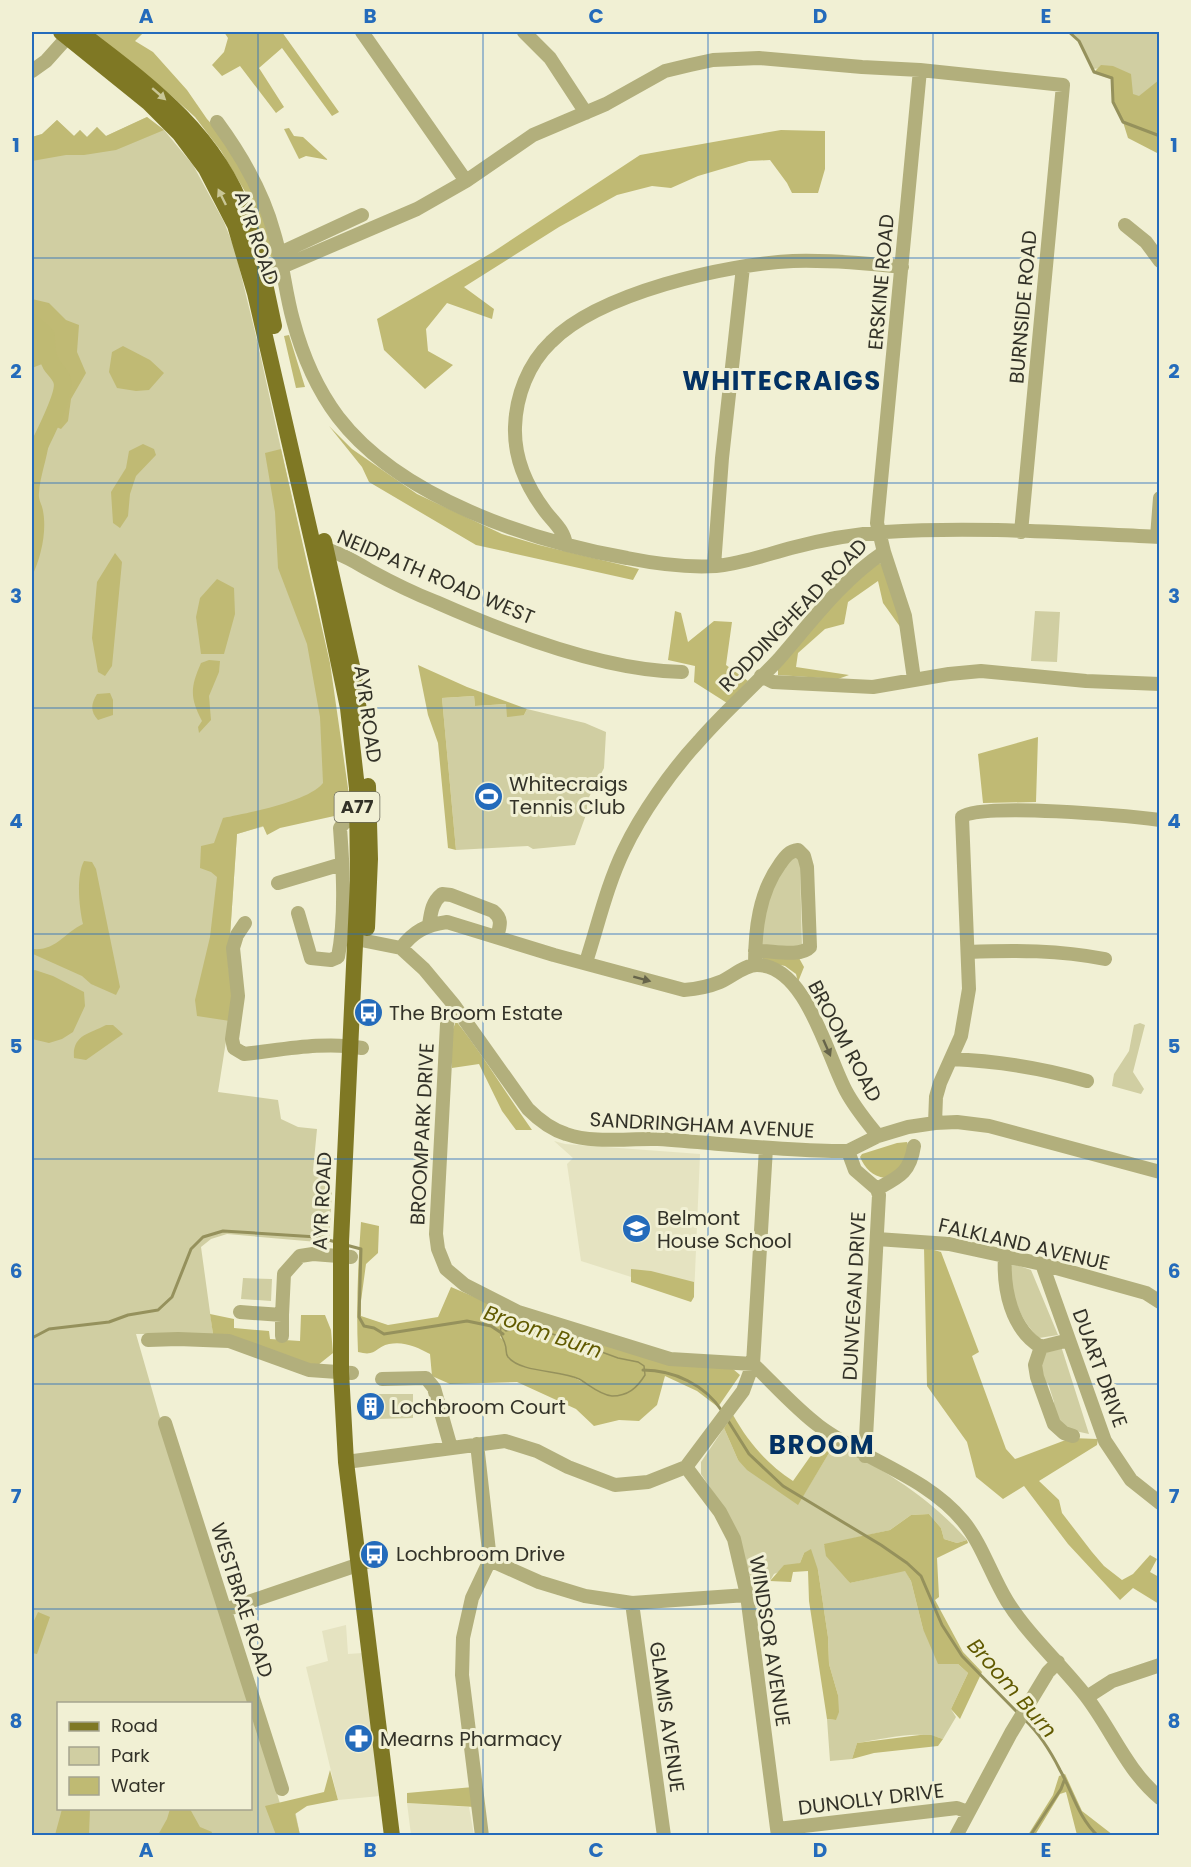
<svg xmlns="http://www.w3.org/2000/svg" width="1191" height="1867" font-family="Poppins,sans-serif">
	<rect width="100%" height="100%" fill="#f1f0d4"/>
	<path fill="#e5e3c1" d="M554 1141 565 1144 700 1154 694 1297 581 1261 567 1164 573 1158Z
		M346 1625 348 1654 362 1653 380 1796 338 1800 306 1667 328 1661 322 1631Z
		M407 1803 469 1807 474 1835H411Z"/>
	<path fill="#d0cea2" d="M1069 32H1159V154L1156 151 1112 67 1093 69 1079 41Z
		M147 117 164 130 193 165 224 222 235 250 257 340 306 562 350 802 237 834 228 965 232 988V1003L218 1092 278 1100 281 1119 298 1127 317 1129 313 1171 332 1192 329 1243 227 1234 211 1239 201 1247 213 1334H136L163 1428 250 1703 58 1704V1808H250L251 1705 281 1807 294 1805 300 1835 32 1836V137L42 134 57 120 74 136 80 130 87 137 97 127 106 136Z
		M1035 611 1060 612 1057 662 1031 661Z
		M474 696 475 706 506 704 524 715 527 709 585 723 606 732 604 768 587 801V812L575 845 533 849 528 846 456 850 442 698Z
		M796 856 800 863 802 947 762 945C756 925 771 880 784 864 787 860 792 858 796 856Z
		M1140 1023 1145 1025 1133 1072 1144 1089 1141 1094 1112 1086 1114 1074 1129 1051 1134 1025Z
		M1014 1264 1031 1270 1058 1335 1039 1338C1018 1318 1012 1295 1009 1267Z
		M243 1278 272 1279 271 1301 241 1299Z
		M1061 1346 1089 1434 1066 1429 1058 1425 1051 1407 1054 1402 1048 1383H1042C1038 1363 1038 1351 1061 1346Z
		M378 1394H413V1418L378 1419Z
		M724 1428 738 1460 798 1504 835 1443C885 1472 928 1495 967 1540L957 1543 944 1539 941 1528 929 1514 911 1515 890 1530 824 1545 850 1583 905 1570 911 1581 923 1629 951 1663 958 1664 968 1673 951 1709 956 1717 943 1739C918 1729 884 1739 857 1743L852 1759 830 1761 827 1719 836 1720 838 1695 829 1664 828 1637 818 1570 804 1553 800 1563 774 1574 770 1581H754L749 1574 723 1507 701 1474V1462Z"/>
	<path fill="#c0ba74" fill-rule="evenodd" d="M92 32H144L135 41 153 52 187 90 207 119 226 140 264 212 278 262 266 253 247 195 221 151 195 117 165 90Z
		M224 32H282L339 112 332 116 282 48 259 68 284 107 276 113 240 66 222 76 212 65 224 52 228 38Z
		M1101 65 1113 66 1131 74 1133 94 1139 96 1159 80V154L1128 138 1123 122 1113 102 1112 78 1094 72Z
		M147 117 164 130 116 150 84 155H66L32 161V137L42 134 57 120 74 136 80 130 87 137 97 127 106 136Z
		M289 128 294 136 303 137 328 160 306 156 299 159 284 129Z
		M781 130 825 131V169L818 193H792L787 183 770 160 749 161 698 176 671 188 652 186 617 195 559 227 464 287 494 309 492 319 447 303 426 329 428 351 453 365 425 389 384 350 377 319 493 252 640 155Z
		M32 299 49 303 66 320 79 325 77 352 86 373 71 399 68 421 61 429 43 421 59 383 42 364 32 368Z
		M289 335 305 387 296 388 284 336Z
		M123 346 150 360 164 373 149 390 136 391 117 388 109 372 112 352Z
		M329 426 352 449 417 494 483 525 502 534 539 545 639 569 633 580 476 545 369 482 362 467Z
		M32 438 49 442C47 459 40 476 39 493 38 500 42 504 43 511 47 531 41 558 32 576Z
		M143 444 154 449 156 455 136 476 130 494 128 516 120 528 113 523 111 492 126 468 129 451Z
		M281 449 330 663 350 802 348 813 280 828 267 835 263 826 237 834 228 965 232 988 230 1021 197 1016 195 1000 210 937 217 877 211 872 200 868 201 846 214 843 223 818C247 813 308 802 323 783L320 717 307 644 278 568 275 512 265 453Z
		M115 553 122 562 112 666 105 676 98 672 92 638 97 582Z
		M880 563C895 575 897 610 901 628L883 603 878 581 848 602 844 624 825 629 798 653 796 667 849 675 838 679 778 675V669L818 618 872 567Z
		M217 579 234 588 235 614 224 654H201L196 617 200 598Z
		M675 611 681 613 688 642 714 621 732 622 726 665 748 681 727 703 694 682 695 666 668 660Z
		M209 660 220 661 219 672 209 696 211 720 199 733 198 727 202 721C190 698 190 688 201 663Z
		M418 665 467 687 527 709 524 715 507 717 506 704 475 706 474 696 442 698 456 850 448 848 438 743 428 715Z
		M110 693 113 700V715L98 720C90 711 91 704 97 694Z
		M1038 737 1036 802 983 803 978 754Z
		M84 861 92 862 96 869 120 987 116 995 91 984 82 976 33 954V949C56 951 64 933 83 924 79 907 76 876 84 861Z
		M762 955 799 958 804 967 798 982 796 974 785 966 763 961Z
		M35 970 53 976 84 992 85 1006 73 1032 62 1039 49 1043 32 1039V971Z
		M456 1021C484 1056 506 1094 532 1130H516L502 1111 479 1064 452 1068 450 1037Z
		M106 1025H113L123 1034 86 1060 74 1058C72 1035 89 1034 106 1025Z
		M907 1142 910 1155 905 1164 885 1178C872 1176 865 1168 860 1157L862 1154 897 1143Z
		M361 1222 379 1226 378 1253 366 1264 361 1301V1316L388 1325 438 1317 451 1287 503 1309 733 1369 740 1375 718 1407 697 1391 665 1376 657 1405 639 1421 619 1420 594 1426 576 1409 517 1382 450 1384 432 1376 430 1354C417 1347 404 1341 389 1344 375 1347 377 1357 358 1352 356 1308 358 1265 361 1222ZM528 1325 618 1358 629 1360 628 1393 610 1396 571 1376 523 1366 509 1359 507 1355 505 1342 500 1337 506 1331Z
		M924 1247 941 1252 979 1352 972 1356 1006 1449 1015 1459 1071 1438 1098 1439 1097 1445 1039 1481 1059 1500 1062 1513 1092 1552 1104 1566 1122 1580 1133 1574 1150 1555 1157 1559 1150 1572 1159 1577V1604L1133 1588 1120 1600 1068 1544 1024 1486 1003 1499 976 1477 967 1442 927 1386Z
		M631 1269 651 1271 694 1282V1297L691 1302 631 1282Z
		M210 1314 234 1319V1328L269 1331 270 1339 300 1341 301 1315H325L331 1330 333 1353 318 1365 311 1366 213 1334Z
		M733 1415C749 1443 766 1463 793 1481L824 1437 835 1443 798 1505 747 1470 738 1460 724 1428Z
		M929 1514 941 1528 944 1539 957 1543 967 1540 968 1543 937 1558 939 1597 935 1600 963 1652 982 1672 960 1719 951 1709 968 1673 958 1664H938L923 1629 911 1581 905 1571 850 1583 826 1556 824 1544 890 1530 911 1515Z
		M811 1549 818 1570 828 1637 829 1664 838 1695 839 1712 836 1720 827 1719 809 1601 808 1571 793 1572 791 1582 770 1581 784 1565 800 1563 804 1553Z
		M38 1612 50 1617 37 1654 32 1653V1625Z
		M920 1735H931L943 1739 938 1746 874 1753 852 1759 857 1743Z
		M330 1770 338 1800 307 1806 295 1814 300 1835H276L265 1806 324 1792Z
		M1065 1774 1082 1811 1113 1835H1077L1066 1792 1060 1794 1035 1835H1028L1053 1795 1059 1776Z
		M473 1787 475 1807 407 1803V1793Z
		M62 1809H90L89 1835H55Z
		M170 1809H190L200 1827 212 1832 211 1835H158L167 1819Z"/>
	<path fill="#bfba73" stroke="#95915c" stroke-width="1.5" d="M528 1325 618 1358 638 1362 644 1366 645 1375C637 1388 628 1396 612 1396 600 1395 588 1384 579 1379 561 1370 521 1373 508 1357 505 1353 507 1349 505 1344 503 1337 499 1336 501 1327L506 1331Z"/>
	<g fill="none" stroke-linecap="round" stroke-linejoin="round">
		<path stroke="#95915c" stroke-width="3" d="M1069 32 1079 41 1094 72 1112 78 1113 102 1123 122 1160 136
			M346 1245 361 1249 359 1317 364 1326 374 1328 384 1334 467 1321 491 1326 503 1334
			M32 1338 49 1329 109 1322 128 1315 158 1310 172 1297 191 1249 203 1237 223 1231 317 1237 336 1242
			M643 1370C674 1370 705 1385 722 1411
			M727 1419 749 1454 783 1486 881 1545 907 1563 921 1576 942 1625 962 1656 1017 1712
			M1024 1719C1039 1733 1051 1752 1060 1770 1073 1793 1078 1817 1098 1836
			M1030 1836 1061 1789 1064 1781"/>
		<path stroke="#bfba73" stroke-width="18" d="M32 323 46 336C46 346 46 355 51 364 54 369 60 374 62 380 67 393 39 446 32 460"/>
		<path stroke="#b2af7c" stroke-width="14" d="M362 32 466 181
			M524 32 550 58 586 113
			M32 71 46 61 72 32
			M217 122C242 156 263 192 274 233 283 262 285 292 293 320 302 354 317 389 338 417 400 498 531 541 627 558 657 564 686 568 716 566 743 563 765 555 791 548 821 540 854 534 885 532 976 526 1069 533 1160 537
			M1125 225 1146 242 1160 261
			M280 253 362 215
			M256 278 417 209 466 181 533 135 606 104 665 71 690 65 713 60 759 58 862 67 920 70 1063 85 1021 532
			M1157 537 1160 498
			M566 545C564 530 554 523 545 511 527 487 514 458 515 427 516 396 528 364 551 342 599 293 726 264 793 261 830 260 866 263 902 267
			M319 550C327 549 334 551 341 555 351 559 360 565 369 570 391 582 413 593 436 602 506 633 604 671 682 672
			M884 552 905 616 914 679
			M714 566 722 458 743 267
			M761 676 773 682 873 687 949 674 981 671 1086 681 1160 684
			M278 883 342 864
			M298 913 311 958 331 960 338 957C346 917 343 868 340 828 346 818 356 819 366 818
			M245 923 237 935 233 948 238 996 232 1039 234 1048 244 1054C282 1050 324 1041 362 1048
			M429 925C431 912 432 902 442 894L451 895 493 911C503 919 500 926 497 937
			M356 939 401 948 424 969 454 1005 528 1109C539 1120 550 1129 566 1134 595 1144 627 1138 658 1139 716 1143 774 1150 832 1151H848L878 1136 908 1127 935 1123 957 1122 989 1126 1160 1172
			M401 948C414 931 426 925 447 922L554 955 684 990C696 989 708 987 720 982 732 977 744 965 757 965 806 965 827 1056 846 1091 855 1108 867 1122 878 1136
			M968 952C1015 950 1059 950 1105 959
			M586 962C598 925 607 885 624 850 641 814 672 770 699 741 724 712 753 687 779 659 812 621 841 581 884 552L877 523 920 70
			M755 964C755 930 759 893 780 864 785 857 789 851 798 850L804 856 807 867 810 947C800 958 770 950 755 951
			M454 1005 449 1015 447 1024 436 1234 438 1249 446 1269 465 1285 518 1312 670 1359 753 1364C774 1384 795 1408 819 1426 864 1460 926 1476 963 1521 982 1544 991 1575 1007 1601 1028 1635 1060 1663 1085 1695 1111 1728 1126 1770 1160 1798
			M951 1059C998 1061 1042 1068 1087 1081
			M935 1123 936 1097 940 1083 961 1036 969 989 962 817C980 802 1130 816 1160 820
			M848 1151 855 1170 877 1189 879 1195 865 1456
			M877 1189C899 1177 910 1173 914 1146
			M877 1239 949 1244 1042 1264 1146 1293 1160 1302
			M1005 1256C1003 1289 1011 1329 1041 1347L1035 1365 1037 1377 1054 1424 1064 1433 1073 1436
			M1042 1264 1105 1441 1131 1480 1160 1503
			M240 1312 282 1315 284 1274 300 1256 313 1254 351 1257
			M282 1315V1336
			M148 1340 178 1339 229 1341 309 1370 352 1373
			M1041 1347 1069 1340
			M382 1379 426 1378 434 1388 451 1448
			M165 1423 282 1789
			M477 1444 490 1560 472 1598 463 1638 462 1675 482 1836
			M346 1462 505 1441 537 1451 568 1467 615 1485 648 1482 686 1467 743 1391 753 1364 766 1148
			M686 1467 720 1512 734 1539 747 1595 778 1836
			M490 1560 539 1582 585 1596 632 1603 747 1595
			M632 1603 664 1836
			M225 1610 369 1561
			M1087 1697 1112 1681 1160 1665
			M778 1829 957 1808 968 1812
			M956 1836 1011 1733 1048 1672 1058 1662"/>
		<path stroke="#7f7824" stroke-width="16" d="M61 32 149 103 179 133 206 169 235 225 255 293 325 597 348 708 357 788 358 881 341 1242V1372L346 1462 392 1836
			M80 32C148 84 215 132 245 215 259 251 266 288 274 326
			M324 541 354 675 360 718
			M367 928 370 859 368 786"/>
	</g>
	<defs><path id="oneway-solid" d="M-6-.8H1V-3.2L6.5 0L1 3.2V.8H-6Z" transform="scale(1.5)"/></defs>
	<g fill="#c9c696">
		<use href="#oneway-solid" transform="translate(159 94) rotate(41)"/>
		<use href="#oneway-solid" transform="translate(222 197) rotate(-116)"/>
	</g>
	<g fill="#66644a">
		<use href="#oneway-solid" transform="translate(642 979) rotate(15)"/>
		<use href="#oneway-solid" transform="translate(827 1048) rotate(66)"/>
	</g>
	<path fill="none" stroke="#246bbb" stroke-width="1.5" stroke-opacity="0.55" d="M258 32V1836M483 32V1836M708 32V1836M933 32V1836M32 258H1160M32 483H1160M32 708H1160M32 934H1160M32 1159H1160M32 1384H1160M32 1609H1160"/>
	<defs>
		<symbol id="stadium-disc" viewBox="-11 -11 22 22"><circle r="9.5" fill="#246bbb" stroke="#f1f0d4"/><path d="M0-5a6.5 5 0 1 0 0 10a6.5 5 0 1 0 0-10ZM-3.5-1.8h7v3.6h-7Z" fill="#fff"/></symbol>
		<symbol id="bus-disc" viewBox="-11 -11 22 22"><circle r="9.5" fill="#246bbb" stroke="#f1f0d4"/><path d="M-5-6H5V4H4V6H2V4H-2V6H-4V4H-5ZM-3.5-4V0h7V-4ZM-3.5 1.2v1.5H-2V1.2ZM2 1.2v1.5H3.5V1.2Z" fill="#fff"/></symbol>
		<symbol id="school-disc" viewBox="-11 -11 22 22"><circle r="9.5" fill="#246bbb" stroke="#f1f0d4"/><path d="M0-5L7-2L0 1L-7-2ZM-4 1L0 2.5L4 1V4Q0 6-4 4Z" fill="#fff"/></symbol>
		<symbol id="building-disc" viewBox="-11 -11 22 22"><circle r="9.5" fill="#246bbb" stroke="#f1f0d4"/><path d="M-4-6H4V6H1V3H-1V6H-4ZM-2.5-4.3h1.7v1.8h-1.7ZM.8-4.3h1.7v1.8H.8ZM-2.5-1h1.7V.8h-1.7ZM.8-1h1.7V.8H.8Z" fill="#fff"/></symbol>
		<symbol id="pharmacy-disc" viewBox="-11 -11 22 22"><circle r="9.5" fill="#246bbb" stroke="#f1f0d4"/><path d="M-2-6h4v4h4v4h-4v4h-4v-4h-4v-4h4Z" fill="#fff"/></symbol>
	</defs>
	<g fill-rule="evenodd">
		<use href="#stadium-disc" x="472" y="780" width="33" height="33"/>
		<use href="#bus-disc" x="352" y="996" width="33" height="33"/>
		<use href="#school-disc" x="620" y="1212" width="33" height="33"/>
		<use href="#building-disc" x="354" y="1390" width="33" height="33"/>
		<use href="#bus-disc" x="358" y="1538" width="33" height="33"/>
		<use href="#pharmacy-disc" x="342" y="1722" width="33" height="33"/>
	</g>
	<g text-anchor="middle" stroke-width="6" stroke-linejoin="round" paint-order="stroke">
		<rect fill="#f1f0d4" stroke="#6c6b5c" stroke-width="1.5" x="334.5" y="792" width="45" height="30" rx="4.5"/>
		<g font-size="18" font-weight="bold" fill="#333228">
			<text x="357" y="813">A77</text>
		</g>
		<g font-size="20" fill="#333228" stroke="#f1f0d4">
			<text transform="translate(257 238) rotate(71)" y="7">AYR ROAD</text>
			<text transform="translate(881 282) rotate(-85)" y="7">ERSKINE ROAD</text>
			<text transform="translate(1023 307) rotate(-85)" y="7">BURNSIDE ROAD</text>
			<text transform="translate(436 577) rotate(23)" y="7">NEIDPATH ROAD WEST</text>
			<text transform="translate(793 615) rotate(-46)" y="7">RODDINGHEAD ROAD</text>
			<text transform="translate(368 714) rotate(82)" y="7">AYR ROAD</text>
			<text transform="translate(845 1041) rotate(62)" y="7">BROOM ROAD</text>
			<text transform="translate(702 1125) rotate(3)" y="7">SANDRINGHAM AVENUE</text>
			<text transform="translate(422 1134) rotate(-87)" y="7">BROOMPARK DRIVE</text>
			<text transform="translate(322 1201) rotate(-87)" y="7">AYR ROAD</text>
			<text transform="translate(1024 1244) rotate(13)" y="7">FALKLAND AVENUE</text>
			<text transform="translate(854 1296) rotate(-87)" y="7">DUNVEGAN DRIVE</text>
			<text transform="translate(1100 1368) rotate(70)" y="7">DUART DRIVE</text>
			<text transform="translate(242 1600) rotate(72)" y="7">WESTBRAE ROAD</text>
			<text transform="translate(770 1641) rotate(81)" y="7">WINDSOR AVENUE</text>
			<text transform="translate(667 1717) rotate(82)" y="7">GLAMIS AVENUE</text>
			<text transform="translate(871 1799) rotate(-7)" y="7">DUNOLLY DRIVE</text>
		</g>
		<g font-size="20" fill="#333228" stroke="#f1f0d4" text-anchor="start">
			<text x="509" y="791">Whitecraigs<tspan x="509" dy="23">Tennis Club</tspan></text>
			<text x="389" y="1020">The Broom Estate</text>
			<text x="657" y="1225">Belmont<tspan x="657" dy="23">House School</tspan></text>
			<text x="391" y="1414">Lochbroom Court</text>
			<text x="396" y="1561">Lochbroom Drive</text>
			<text x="380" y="1746">Mearns Pharmacy</text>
		</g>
		<g font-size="21" font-style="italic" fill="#615a00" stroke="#f1f0d4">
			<text transform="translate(543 1332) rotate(19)" y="7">Broom Burn</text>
			<text transform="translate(1012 1688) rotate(49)" y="7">Broom Burn</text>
		</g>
		<g font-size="26" font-weight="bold" letter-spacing="1.5" fill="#033264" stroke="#f1f0d4">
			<text x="782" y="390">WHITECRAIGS</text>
			<text x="822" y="1454">BROOM</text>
		</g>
	</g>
	<rect width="1191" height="1867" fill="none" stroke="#f1f0d4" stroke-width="66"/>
	<rect x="57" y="1702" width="195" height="108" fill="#f1f0d4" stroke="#a5a48f" stroke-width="1.5"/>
	<rect x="69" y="1722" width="30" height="9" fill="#7f7824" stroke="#a5a48f" stroke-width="1.5"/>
	<text x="111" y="1732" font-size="18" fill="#333228">Road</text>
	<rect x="69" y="1747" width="30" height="18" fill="#d0cea2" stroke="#a5a48f" stroke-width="1.5"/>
	<text x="111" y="1762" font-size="18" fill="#333228">Park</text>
	<rect x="69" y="1777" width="30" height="18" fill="#bfba73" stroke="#a5a48f" stroke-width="1.5"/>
	<text x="111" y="1792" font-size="18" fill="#333228">Water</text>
	<rect x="33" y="33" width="1125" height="1801" fill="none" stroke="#246bbb" stroke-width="2"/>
	<g font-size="20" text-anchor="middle" font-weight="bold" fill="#246bbb">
		<text x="146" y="23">A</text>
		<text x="370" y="23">B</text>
		<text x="596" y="23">C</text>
		<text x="820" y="23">D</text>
		<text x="1046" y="23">E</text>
		<text x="16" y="152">1</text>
		<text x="1174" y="152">1</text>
		<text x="16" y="378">2</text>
		<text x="1174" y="378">2</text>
		<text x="16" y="603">3</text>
		<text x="1174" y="603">3</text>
		<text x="16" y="828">4</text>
		<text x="1174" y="828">4</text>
		<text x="16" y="1053">5</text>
		<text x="1174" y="1053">5</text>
		<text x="16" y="1278">6</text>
		<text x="1174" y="1278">6</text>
		<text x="16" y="1503">7</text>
		<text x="1174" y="1503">7</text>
		<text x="16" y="1728">8</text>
		<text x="1174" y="1728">8</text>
		<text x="146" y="1857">A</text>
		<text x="370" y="1857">B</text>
		<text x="596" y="1857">C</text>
		<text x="820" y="1857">D</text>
		<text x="1046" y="1857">E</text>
	</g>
</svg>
